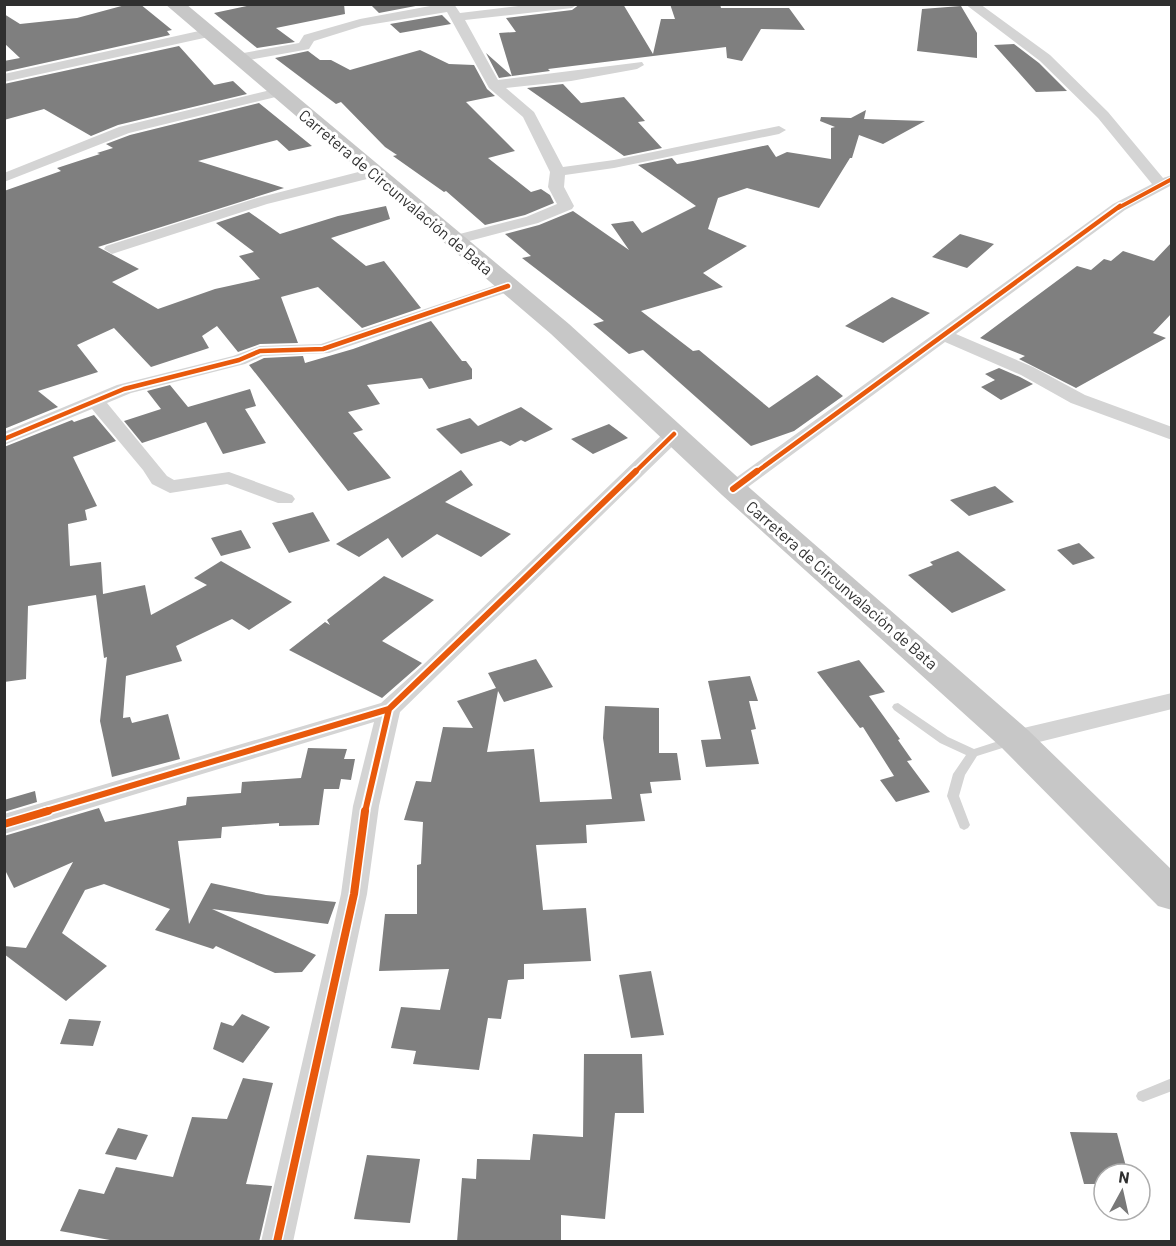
<svg xmlns="http://www.w3.org/2000/svg" width="1176" height="1246" font-family="Barlow,sans-serif">
	<rect width="100%" height="100%" fill="#fff"/>
	<path fill="#7f7f7f" d="M129 4H140L172 30 167 31 170 35 4 72V61L20 58 4 43V14L20 24 77 18Z
		M256 4H344L345 14 276 28 295 42 257 48 214 13Z
		M370 4H426L379 13Z
		M580 4H623L653 54 661 19H675L670 4H720L721 8H789L805 30 761 29 742 61 727 58 726 47 548 69 550 71 512 76 499 33 516 32 506 18 572 10Z
		M961 6 977 33V58L917 51 922 9Z
		M442 15 451 24 400 33 390 24Z
		M1014 44 1039 63 1067 91 1036 92 994 45Z
		M179 46 214 85 233 81 247 94 118 125 91 136 44 109 4 120V84Z
		M420 50 449 64 474 65 487 89 495 96 466 102 515 151 488 158 531 192 541 189 550 195 554 203 525 215 485 225 446 191 444 192 393 156 397 155 385 147 341 102 336 104 275 58 308 51 320 60H331L350 70Z
		M486 53 512 76 499 78Z
		M563 84 581 103 624 97 645 121 638 122 662 148 624 156 527 88Z
		M259 103 312 146 289 151 277 140 198 161 284 188 98 247 139 269 112 282 158 309 215 289 260 279 239 256 254 252 216 223 249 212 280 234 338 216 386 206 390 219 331 238 366 266 384 261 421 308 362 328 318 287 281 297 298 343 260 344 238 352 217 326 202 336 209 348 151 367 114 328 77 345 98 372 38 391 58 407 4 429V191L61 171 57 168 100 154 97 153 113 148 106 144 130 135Z
		M866 110 864 119 925 121 883 144 859 135 852 158H850L819 208 747 188 718 198 708 229 747 246 703 273 723 287 641 311 693 351 699 350 769 408 817 375 843 396 794 431 751 446 643 350 629 354 593 324 604 321 522 258 531 256 505 234 539 225 573 211 629 250 611 224 633 221 642 233 696 206 638 165 672 158 677 164 693 161 768 145 776 157 787 152 831 159V128L835 127 820 121 821 117 851 118Z
		M960 234 994 244 967 268 932 257Z
		M1172 242V313L1153 333 1166 338 1076 388 1019 359 1025 356 980 338 1077 266 1091 270 1104 259 1111 261 1123 251 1154 261Z
		M892 297 930 313 883 343 845 326Z
		M431 321 462 361H466L472 369V379L429 389 422 378 367 385 380 404 348 412 363 430 353 433 391 478 348 491 249 365 264 358 303 356 305 363 353 349Z
		M999 368 1020 377 1033 384 1001 400 981 387 995 380 985 374Z
		M170 385 188 407 250 389 256 406 245 409 266 443 223 454 206 422 142 443 124 421 161 409 147 391Z
		M521 407 553 429 525 442 521 440 510 446 501 441 461 454 436 429 470 418 478 426Z
		M94 415 116 441 73 457 97 506 85 510 87 520 68 524 70 566 101 562 103 594 145 585 151 615 207 585 194 578 221 561 292 602 249 630 232 619 176 646 182 661 126 676 123 718 130 717 132 723 168 714 180 759 112 777 100 721 107 657 104 658 96 595 28 606 26 679 4 682V447L72 420 74 422Z
		M609 424 628 438 593 454 571 439Z
		M461 470 473 485 445 502 511 534 481 557 437 534 402 558 388 538 359 557 336 544Z
		M995 486 1014 502 969 516 950 500Z
		M313 512 330 541 289 553 272 523Z
		M241 530 251 548 221 556 211 538Z
		M1079 543 1095 558 1073 565 1057 550Z
		M958 551 1006 590 952 613 908 575 933 565 930 562Z
		M384 576 434 600 382 641 422 663 382 698 289 650 325 622 330 625 327 620Z
		M536 659 553 687 504 702 498 691 487 752 534 749 540 802 612 799 603 738 605 706 659 708V753H677L681 780 650 782 652 793 640 794 645 821 586 825 587 843 536 845 543 910 586 908 591 961 524 964V979L508 980 501 1019 488 1018 479 1070 413 1064 416 1051 391 1048 401 1007 440 1010 449 969 379 971 385 914H417V865L421 864 423 822 404 820 416 781 431 782 443 727 473 728 457 701 496 688 488 673Z
		M859 660 885 692 869 696 900 739 898 740 912 760 907 761 930 792 896 802 880 780 894 776 863 727 860 728 817 672Z
		M750 676 758 701H749L756 729 751 730 759 764 706 767 701 740 721 739 708 681Z
		M308 748 347 749 344 759H355L351 780 341 779 339 789H324L319 825 279 826V823L222 827 221 838 178 841 189 924 211 883 266 895 336 902 328 924 212 909 316 955 302 972 275 973 216 946 213 949 155 930 170 909 104 884 85 890 62 933 107 966 66 1001 4 954V946L26 948 73 862 14 888 4 868V836L99 808 105 822 186 805 187 797 241 793 242 782 301 778Z
		M35 791 37 802 4 812V800Z
		M651 971 664 1035 631 1038 619 975Z
		M242 1014 270 1027 243 1063 213 1049 221 1022 233 1026Z
		M69 1019 101 1021 93 1046 60 1044Z
		M584 1054H642L644 1113H615L605 1219 561 1215V1242H457L462 1178 476 1179 477 1159 530 1160 533 1134 583 1137Z
		M243 1078 273 1083 246 1184 272 1186 259 1242H121L60 1231 79 1189 104 1194 116 1167 173 1177 192 1117 227 1119Z
		M118 1128 148 1135 136 1160 105 1154Z
		M1070 1132 1117 1133 1128 1174H1104V1184H1084Z
		M367 1155 420 1159 410 1223 354 1219Z"/>
	<g fill="none" stroke-linecap="round" stroke-linejoin="round">
		<path fill="#d4d4d4" fill-rule="evenodd" d="M898 703 948 737 974 749 1011 737 1015 738 1017 741 1015 744 977 756 965 775 959 796 970 825 968 828 964 830 960 828 947 796 953 774 966 755 940 743 894 710 892 707 894 704Z
			M1172 1078V1091L1143 1102 1138 1100 1136 1096 1138 1092Z"/>
		<path fill="#d4d4d4" fill-rule="evenodd" d="M441 4H454L460 13 535 4H578L572 8 465 20 498 80 642 62 644 65 637 69 571 81 506 88 534 112 563 167 614 160 779 126 786 130 779 134 614 168 565 175 564 187 574 206 572 209 538 223 454 245 448 243 446 240 448 237 526 217 557 204 548 187 550 172 523 117 489 88 447 12 362 26 314 41 309 49 304 50 238 62 231 58 238 54 299 43 304 35 360 19Z
			M965 4H980L1050 55 1108 112 1163 178 1172 175V185L1125 210 956 334 1033 367 1085 395 1172 427V440L1071 403 1021 375 945 342 740 493H726L723 489 726 485 1113 204 1152 184 1098 118 1040 61Z
			M208 29 213 30 214 33 213 36 4 82V74Z
			M279 88 284 89 286 92 284 95 129 133 4 182V173L119 127Z
			M374 168 382 173 379 176 267 204 118 252 112 254 104 249 106 246 257 198Z
			M508 281 514 282 516 286 514 290 329 353 263 356 245 364 131 393 107 403 167 476 174 480 229 472 292 495 295 499 292 503H278L227 484 170 493 152 484 143 470 92 409 4 445V432L117 385 233 356 260 346 321 344Z
			M674 428 681 430 684 434 681 438 400 712 379 806 367 894 293 1242H261L341 894 353 806 374 722 4 834V814L381 703 423 665 667 430Z
			M1172 693V709L1015 748 1006 745 1003 739 1006 733 1015 730Z"/>
		<path fill="#c7c7c7" fill-rule="evenodd" d="M165 4H186L569 324 744 483 1028 730 1172 870V910L1158 906 1002 748 722 495 551 334Z"/>
		<defs>
			<path id="cycleway-far3" d="M1118 208 1172 179"/>
			<path id="cycleway-far2" d="M4 439 124 389 239 360 260 351 323 349 508 286
				M634 473 674 434
				M755 473 1120 206"/>
			<path id="cycleway-far1" d="M733 489 757 471
				M43 812 389 709 636 471
				M365 812 389 709"/>
			<path id="cycleway" d="M4 824 48 811
				M277 1242 354 894 365 811"/>
		</defs>
		<use href="#cycleway-far3" stroke="#fff" stroke-width="6"/>
		<use href="#cycleway-far2" stroke="#fff" stroke-width="8"/>
		<use href="#cycleway-far1" stroke="#fff" stroke-width="10"/>
		<use href="#cycleway" stroke="#fff" stroke-width="11"/>
		<use href="#cycleway-far3" stroke="#e8590c" stroke-width="4"/>
		<use href="#cycleway-far2" stroke="#e8590c" stroke-width="4.5"/>
		<use href="#cycleway-far1" stroke="#e8590c" stroke-width="6"/>
		<use href="#cycleway" stroke="#e8590c" stroke-width="8"/>
	</g>
	<g text-anchor="middle" stroke-width="6" stroke-linejoin="round" paint-order="stroke">
		<g font-size="16" fill="#2f2f2f" stroke="#fff">
			<text transform="translate(396 192) rotate(40)" y="6">Carretera de Circunvalación de Bata</text>
			<text transform="translate(842 585) rotate(41)" y="6">Carretera de Circunvalación de Bata</text>
		</g>
	</g>
	<rect width="1176" height="1246" fill="none" stroke="#2f2f2f" stroke-width="12"/>
	<g transform="translate(1122 1192) rotate(8)"><circle r="28" fill="#ffffff" stroke="#acacac" stroke-width="1.5"/>
	<path d="M0-4.5L10 22L0 15L-10 22Z" fill="#787878"/>
	<text y="-9" font-size="16" font-weight="bold" text-anchor="middle" fill="#2f2f2f">N</text>
	</g>
</svg>
